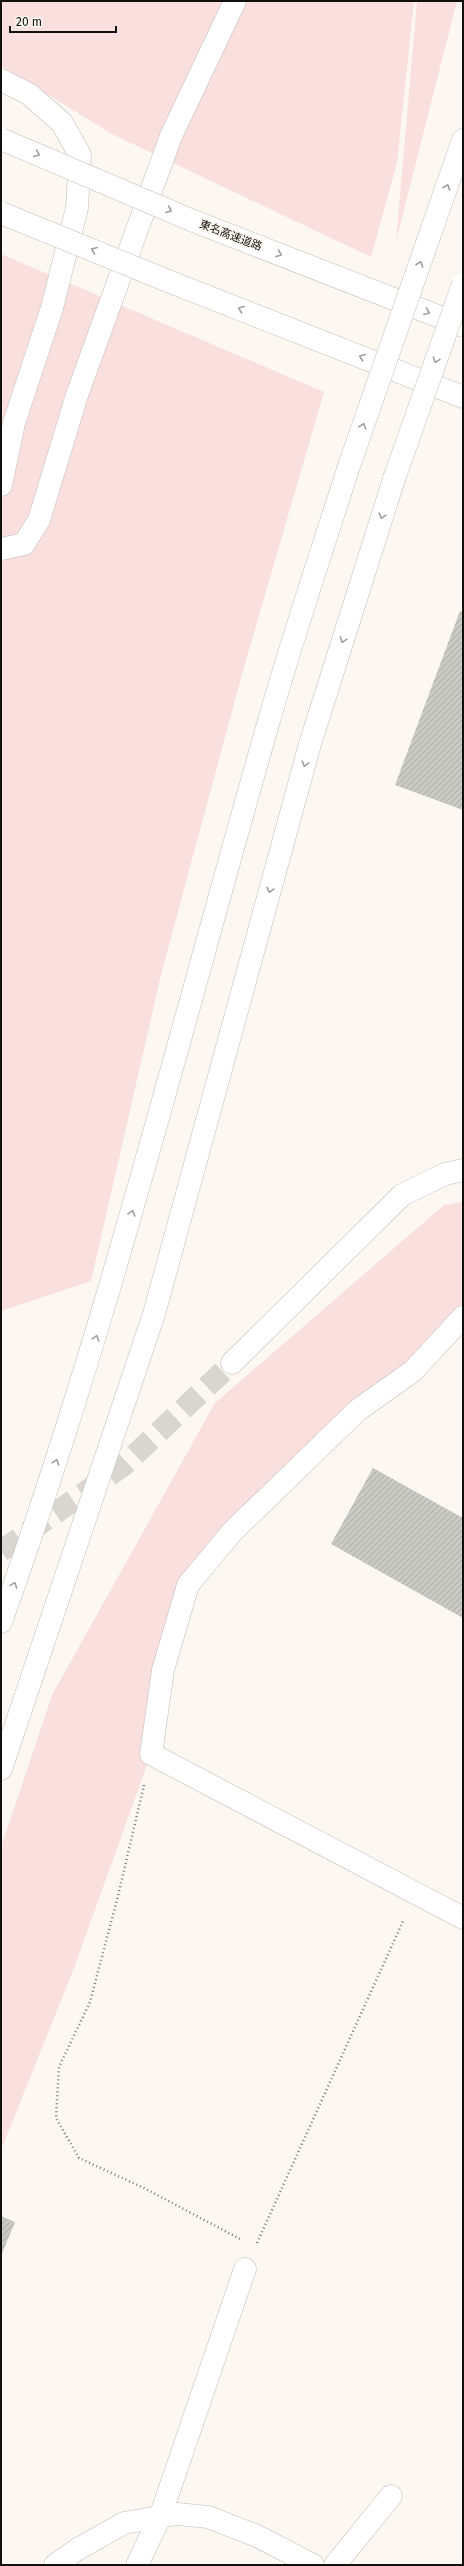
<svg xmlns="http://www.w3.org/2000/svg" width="464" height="2566" font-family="'Fira Sans','Noto Sans JP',sans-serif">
	<defs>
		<pattern id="building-hatch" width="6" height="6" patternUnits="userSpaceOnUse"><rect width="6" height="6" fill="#c9cac3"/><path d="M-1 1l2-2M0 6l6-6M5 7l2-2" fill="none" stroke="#acaca6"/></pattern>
	</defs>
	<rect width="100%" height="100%" fill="#fcf8f1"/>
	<path fill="#f9dfde" d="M1 1H414L397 163 371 257 112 134 1 66Z
		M417 1H457L396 241Z
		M1 254 324 392 242 674 161 975 91 1281 1 1311Z
		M463 1202V1316L232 1532 176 1620 151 1754 74 1968 1 2150V1847L52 1695 215 1403 444 1205Z"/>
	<path fill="url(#building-hatch)" d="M460 611 463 612V810L395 785Z
		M373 1468 463 1518V1618L331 1544Z
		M1 2216 15 2222 1 2256Z"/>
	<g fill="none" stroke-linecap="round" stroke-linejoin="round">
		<path stroke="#d9d5cf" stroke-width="22" stroke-dasharray="22 11" stroke-linecap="butt" d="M1 1551 124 1465 232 1363"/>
		<defs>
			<path id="minor" d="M1 80 29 94 62 123 80 155 77 208 52 308 14 423 1 485
				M1 549 24 544 39 520 77 395 171 136 235 1
				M463 1317 413 1371 358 1410 232 1532 188 1585 163 1670 151 1754 463 1918
				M232 1363 402 1195 445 1174 463 1170
				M55 2565 78 2549 124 2523 177 2514 208 2517 257 2536 313 2565
				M137 2565 160 2517 245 2269
				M335 2565 391 2496"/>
			<path id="highway" d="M191 220 463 326
				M434 223 463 140
				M168 281 463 397
				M1 1622C107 1328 182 1024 268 724 293 636 322 550 350 463
				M1 1769 154 1314 310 744 394 479"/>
		</defs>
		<use href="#minor" stroke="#c1bdb6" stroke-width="23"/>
		<use href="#highway" stroke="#c1bdb6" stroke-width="23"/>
		<path stroke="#7d7a76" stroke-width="2.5" stroke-dasharray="1 3" stroke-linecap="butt" d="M144 1785 118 1896 90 2002 59 2067 56 2118 79 2158 146 2189 240 2239
			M257 2243 404 1919"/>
		<use href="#minor" stroke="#fff" stroke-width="22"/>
		<use href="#highway" stroke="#fff" stroke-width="22"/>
		<defs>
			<path id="highway-bridge" d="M1 139 191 220
				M1 213 168 281
				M350 463 434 223
				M394 479 463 284"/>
		</defs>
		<use href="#highway-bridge" stroke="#c1bdb6" stroke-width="23" stroke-linecap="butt"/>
		<use href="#highway-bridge" stroke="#fff" stroke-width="22"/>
	</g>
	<defs><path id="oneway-chevron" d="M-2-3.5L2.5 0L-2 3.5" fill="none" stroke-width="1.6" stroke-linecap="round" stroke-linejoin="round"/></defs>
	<g stroke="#a09f9f">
		<use href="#oneway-chevron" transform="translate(37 154) rotate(23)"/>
		<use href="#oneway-chevron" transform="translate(447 187) rotate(-71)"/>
		<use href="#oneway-chevron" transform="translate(169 210) rotate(23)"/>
		<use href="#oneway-chevron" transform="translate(94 250) rotate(-158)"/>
		<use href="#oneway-chevron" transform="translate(279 254) rotate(21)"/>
		<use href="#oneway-chevron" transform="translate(420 264) rotate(-71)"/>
		<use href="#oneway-chevron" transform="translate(241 309) rotate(-159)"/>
		<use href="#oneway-chevron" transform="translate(427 312) rotate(21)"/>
		<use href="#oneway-chevron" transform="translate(362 357) rotate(-159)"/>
		<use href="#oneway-chevron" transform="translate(436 360) rotate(110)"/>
		<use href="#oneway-chevron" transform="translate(363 426) rotate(-71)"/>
		<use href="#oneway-chevron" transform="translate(382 516) rotate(107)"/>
		<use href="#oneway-chevron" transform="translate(343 640) rotate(107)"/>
		<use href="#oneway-chevron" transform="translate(305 764) rotate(105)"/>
		<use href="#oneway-chevron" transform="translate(270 890) rotate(105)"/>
		<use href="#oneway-chevron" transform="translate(132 1213) rotate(-74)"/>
		<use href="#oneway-chevron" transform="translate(96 1338) rotate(-72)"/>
		<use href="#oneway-chevron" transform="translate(56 1462) rotate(-72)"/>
		<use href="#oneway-chevron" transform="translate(14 1585) rotate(-70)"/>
	</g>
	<g text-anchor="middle" stroke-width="3" stroke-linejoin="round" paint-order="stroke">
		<g font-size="11" fill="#11100e" stroke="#fcf8f1">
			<text transform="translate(231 235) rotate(21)" y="4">東名高速道路</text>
		</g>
	</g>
	<rect width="464" height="2566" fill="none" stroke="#11100e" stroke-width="4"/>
	<path d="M10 26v6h106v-6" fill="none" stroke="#11100e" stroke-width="2"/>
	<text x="16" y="26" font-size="12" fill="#11100e" stroke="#fcf8f1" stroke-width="3" paint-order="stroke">20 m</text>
</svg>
